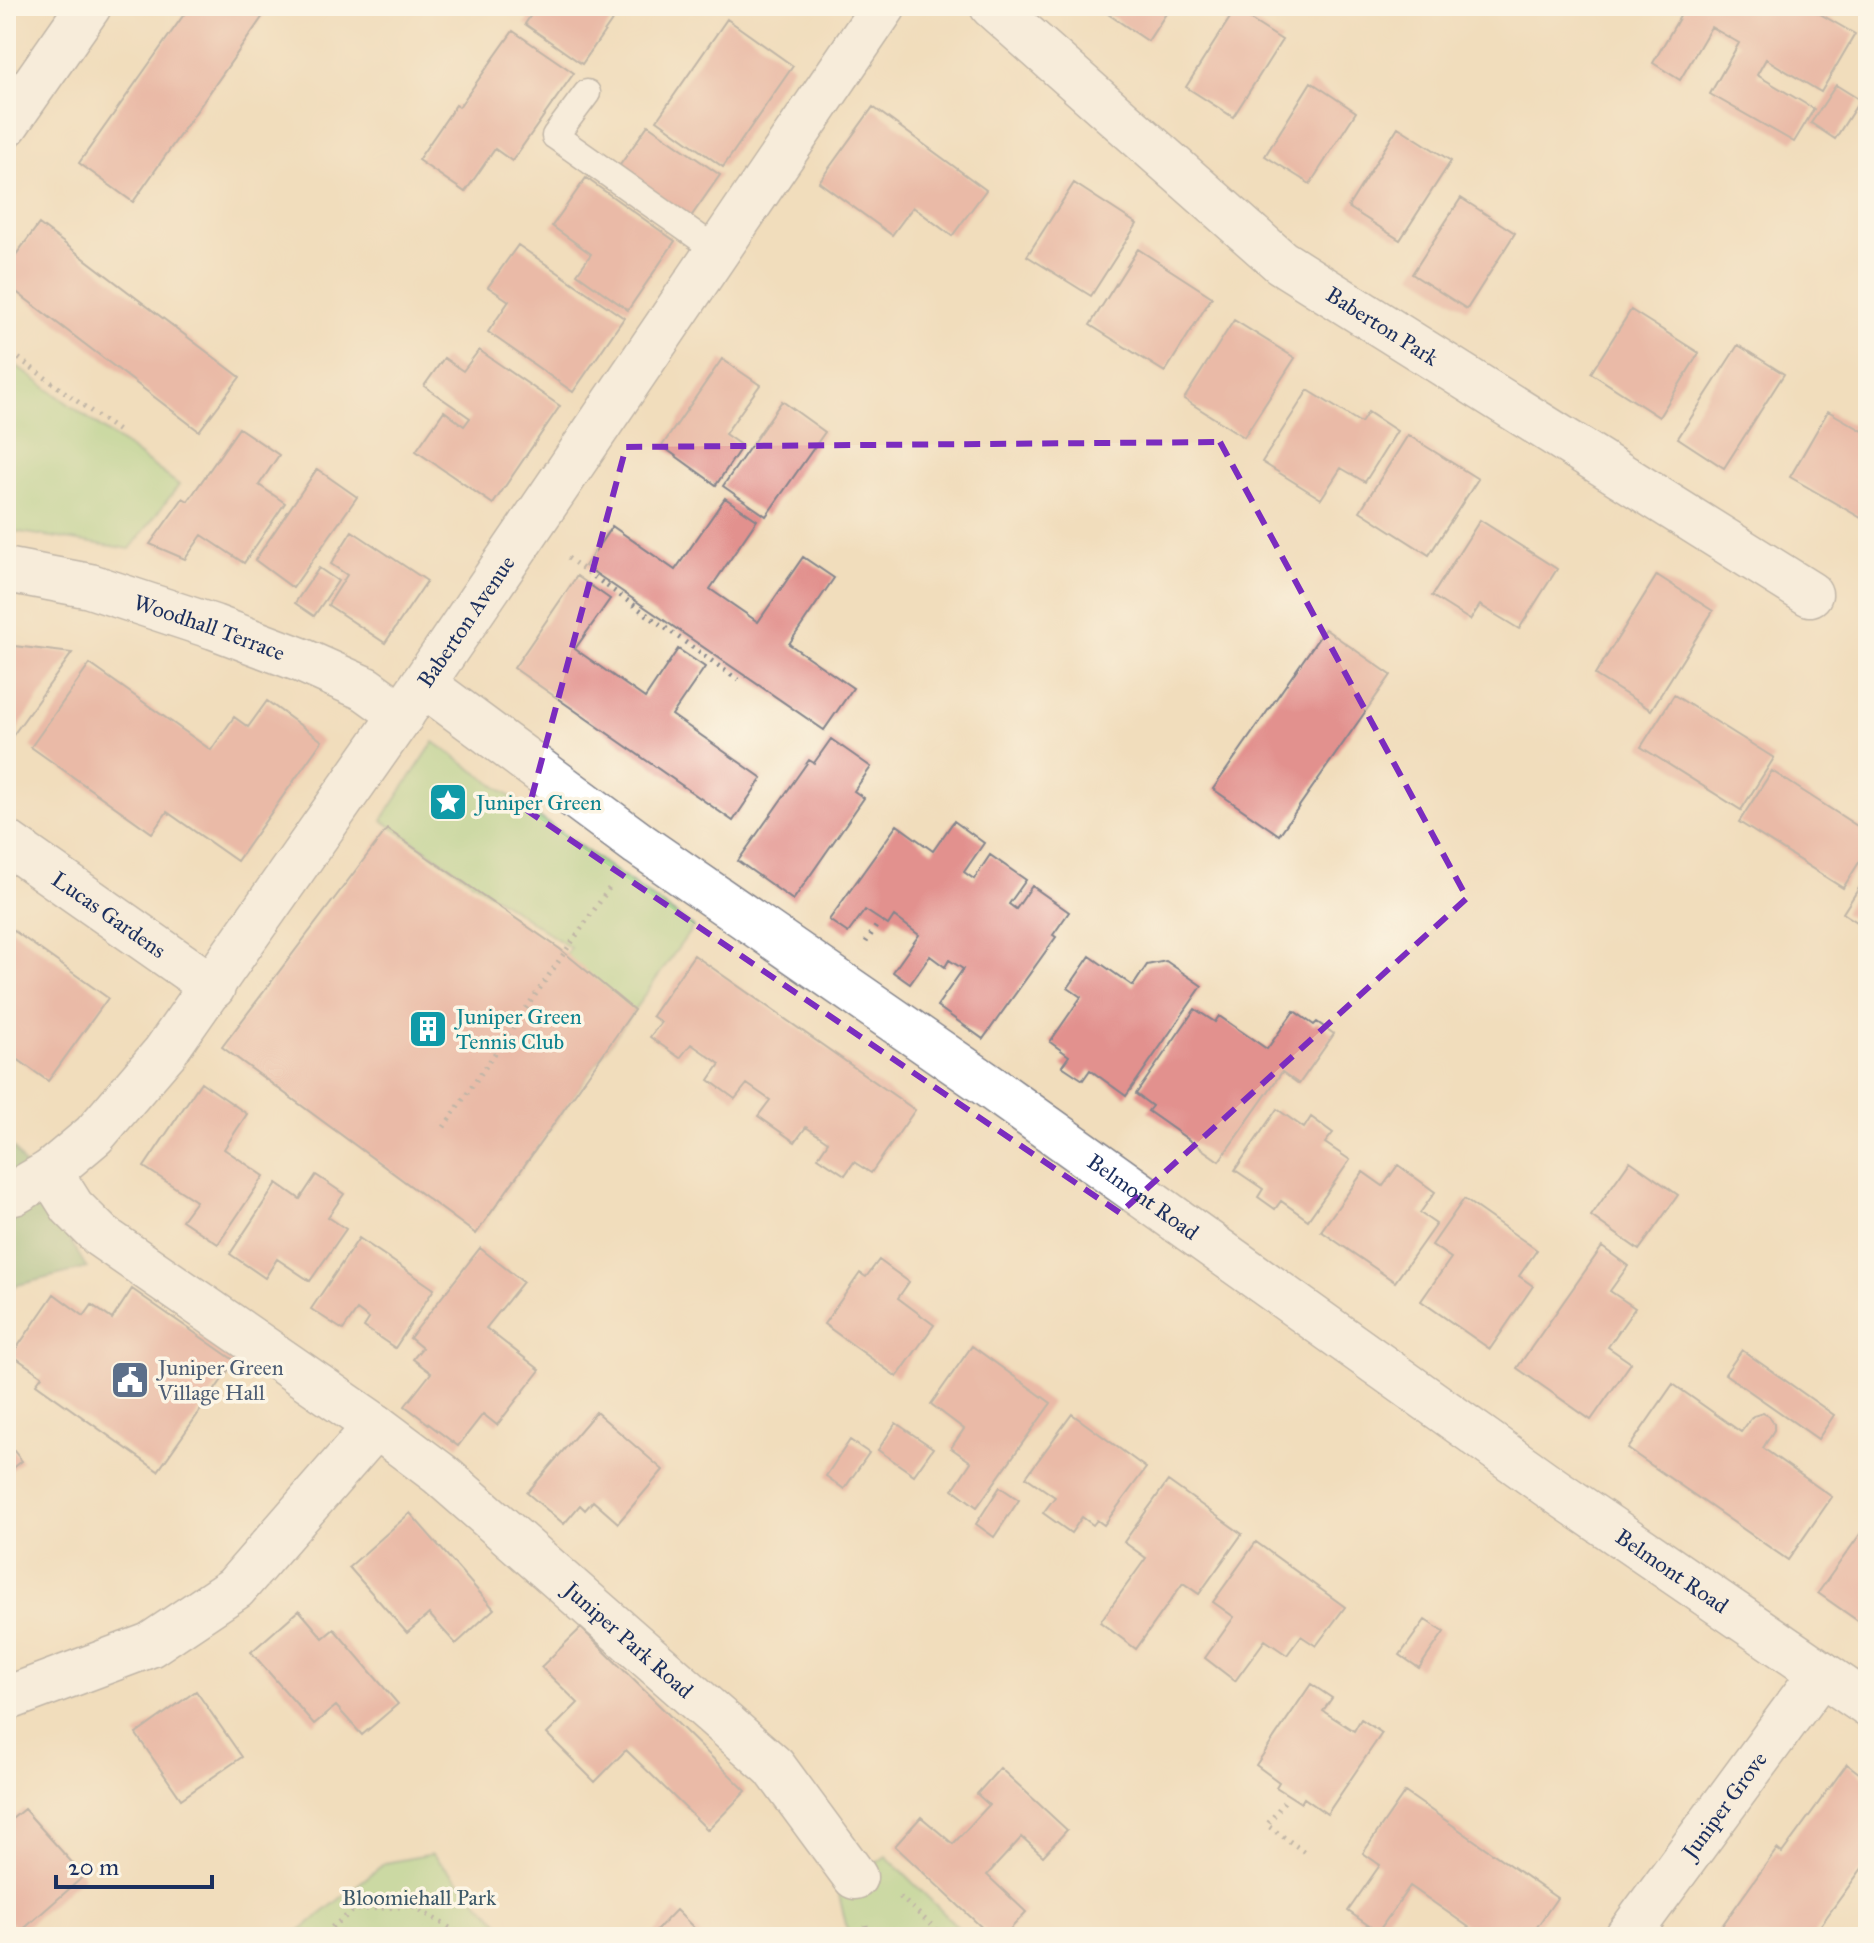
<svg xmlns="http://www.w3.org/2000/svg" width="1874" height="1943" font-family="'IM FELL Great Primer',serif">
	<rect width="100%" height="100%" fill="#fcf5e5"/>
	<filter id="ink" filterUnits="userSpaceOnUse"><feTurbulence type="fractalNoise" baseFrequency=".0125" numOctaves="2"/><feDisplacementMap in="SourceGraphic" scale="16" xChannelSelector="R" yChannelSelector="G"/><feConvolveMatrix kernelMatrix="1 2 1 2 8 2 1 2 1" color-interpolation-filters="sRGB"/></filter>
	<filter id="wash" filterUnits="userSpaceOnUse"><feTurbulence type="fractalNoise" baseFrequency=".006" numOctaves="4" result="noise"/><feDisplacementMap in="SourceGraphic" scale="32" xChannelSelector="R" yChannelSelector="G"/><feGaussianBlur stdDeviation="1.8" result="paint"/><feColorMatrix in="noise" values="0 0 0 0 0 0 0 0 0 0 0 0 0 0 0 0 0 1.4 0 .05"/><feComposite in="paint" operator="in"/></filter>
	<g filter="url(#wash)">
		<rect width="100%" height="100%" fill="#f1ddbc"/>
		<path fill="#9ed485" stroke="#5c8272" stroke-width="2" d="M6 358 179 485 130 549 6 530Z
			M434 742 693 927 480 1227 412 1181 570 948 382 820Z
			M432 1854 514 1937H292L385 1863Z
			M886 1856 968 1937H849L838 1891Z"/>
		<path fill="#7eb672" stroke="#4c7268" stroke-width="2" d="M6 1144 14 1148 87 1268 6 1288Z"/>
		<g id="blocks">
			<path fill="#e2918e" d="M190 6H270L133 202 79 163Z
				M537 6H622L582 64 525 24Z
				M1114 6H1171L1148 41 1108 14Z
				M1686 6H1806L1855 34 1821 92 1766 59 1757 75 1814 109 1794 142 1710 94 1739 43 1711 27 1680 80 1653 63Z
				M1235 10 1282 40 1233 117 1186 87Z
				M727 19 793 66 723 167 657 120Z
				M513 31 574 73 512 161 495 149 465 192 418 160 456 105 459 107Z
				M1311 82 1356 112 1310 184 1265 156Z
				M1836 85 1860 100 1835 139 1811 123Z
				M873 107 986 190 952 236 913 207 892 235 819 182Z
				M648 125 720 175 690 218 618 168Z
				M1398 127 1451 161 1400 240 1348 207Z
				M586 178 675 241 628 310 577 274 591 254 552 226Z
				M1074 183 1137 224 1091 296 1027 256Z
				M1461 198 1515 233 1467 309 1412 274Z
				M39 224 240 377 199 431 6 284V268Z
				M518 245 624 318 573 392 488 332 509 301 488 287Z
				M1138 249 1212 297 1165 372 1090 325Z
				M1631 310 1699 353 1659 417 1591 373Z
				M1234 320 1295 358 1244 437 1184 399Z
				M1738 345 1784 374 1724 468 1678 438Z
				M479 350 560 406 493 504 416 451 444 411 464 426 470 418 424 386 444 358 463 371Z
				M722 359 760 385 725 434 742 446 716 485 662 446Z
				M1308 390 1361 423 1368 412 1397 431 1365 482 1341 468 1321 499 1262 462Z
				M782 401 825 432 766 516 723 486Z
				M1828 411 1868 434V522L1790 477Z
				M239 428 279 455 259 485 285 503 244 563 202 535 185 559 150 544 183 498 188 501Z
				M1408 435 1478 479 1429 555 1360 511Z
				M317 469 357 497 293 588 255 560Z
				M725 498 757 520 710 589 758 622 803 557 834 578 789 644 853 688 824 730 585 566 612 526 675 570Z
				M1480 520 1557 569 1519 629 1480 605 1470 620 1432 596Z
				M352 531 427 581 385 643 328 605 347 575 331 564Z
				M319 568 338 581 314 616 295 603Z
				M1657 575 1713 611 1651 710 1595 675Z
				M577 576 610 599 575 649 645 698 678 649 705 667 672 715 762 778 733 821 514 668Z
				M1325 629 1391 675 1279 835 1213 789Z
				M6 645 72 653 6 745Z
				M90 664 211 750 234 717 248 727 267 701 322 741 237 861 167 812 152 833 31 747Z
				M1674 695 1774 758 1741 810 1641 747Z
				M831 739 871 767 854 791 864 798 793 900 738 861 809 760 814 763Z
				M1772 771 1868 833V848L1843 888 1739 822Z
				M954 821 984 843 964 872 974 879 990 855 1026 880 1009 904 1016 909 1032 886 1069 912 1053 935 1056 937 983 1039 937 1006 963 969 949 960 945 967 930 956 910 984 893 972 919 935 894 916 888 925 865 910 848 933 829 920 897 825 933 851Z
				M387 829 560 949 634 1010 476 1234 222 1047Z
				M1868 874V929L1843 913Z
				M6 925 108 998 48 1081 6 1051Z
				M694 955 915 1110 871 1173 854 1162 845 1175 818 1157 828 1142 806 1127 795 1142 758 1116 770 1100 747 1084 735 1099 709 1080 720 1064 691 1044 680 1058 650 1037 661 1022 652 1016Z
				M1090 956 1133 986 1147 965 1166 961 1202 986 1126 1096 1090 1070 1083 1080 1062 1066 1069 1056 1050 1042 1081 997 1068 988Z
				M1195 1009 1215 1022 1219 1016 1267 1049 1294 1011 1314 1025 1317 1022 1334 1034 1299 1084 1282 1072 1219 1161 1148 1111 1152 1106 1136 1094Z
				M201 1082 247 1114 224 1149 264 1176 218 1244 182 1220 196 1201 144 1167Z
				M1277 1109 1304 1128 1311 1117 1333 1133 1325 1143 1350 1160 1308 1220 1281 1201 1275 1209 1258 1197 1263 1189 1235 1170Z
				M1630 1161 1678 1195 1639 1250 1591 1216Z
				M1398 1165 1435 1192 1420 1213 1436 1224 1395 1282 1321 1231 1363 1172 1383 1186Z
				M316 1175 344 1194 328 1217 346 1229 310 1281 277 1259 265 1278 230 1254 277 1183 300 1199Z
				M1464 1199 1537 1250 1519 1276 1533 1286 1490 1349 1421 1301 1451 1258 1432 1245Z
				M359 1238 434 1289 395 1348 364 1327 369 1319 357 1310 343 1330 311 1309Z
				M1602 1247 1628 1266 1610 1291 1635 1308 1608 1347 1631 1363 1591 1420 1517 1368Z
				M480 1248 523 1282 486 1328 540 1370 497 1425 483 1414 458 1446 405 1406 431 1373 413 1359 422 1348 410 1338Z
				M879 1260 909 1282 898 1298 934 1325 897 1377 824 1324 860 1273 866 1277Z
				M132 1289 235 1361 158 1471 36 1384 42 1376 12 1355 54 1294 84 1316 92 1305 112 1319Z
				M972 1346 1051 1403 977 1507 953 1489 971 1462 951 1448 964 1429 931 1404Z
				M1742 1350 1834 1415 1818 1439 1725 1374Z
				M1673 1384 1741 1432 1753 1416 1763 1413 1769 1416 1774 1424V1430L1763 1448 1832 1497 1788 1560 1628 1449Z
				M596 1412 663 1470 618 1523 593 1501 585 1510 580 1505 564 1524 527 1493Z
				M1072 1414 1146 1468 1104 1525 1097 1520 1093 1525 1082 1517 1071 1533 1043 1513 1055 1497 1026 1477Z
				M896 1423 933 1448 914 1475 878 1450Z
				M850 1440 869 1453 844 1489 826 1476Z
				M6 1441 22 1461 6 1474Z
				M1168 1481 1242 1534 1199 1594 1183 1583 1136 1649 1100 1622 1146 1558 1124 1542Z
				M1000 1487 1019 1500 994 1537 976 1524Z
				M410 1513 494 1609 456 1644 429 1614 407 1633 349 1567Z
				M1868 1523V1628L1818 1593Z
				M1256 1542 1345 1607 1316 1646 1301 1636 1287 1655 1265 1640 1235 1681 1205 1658 1234 1617 1213 1602Z
				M299 1610 323 1638 334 1629 398 1704 362 1735 336 1706 314 1724 251 1652Z
				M1425 1620 1444 1632 1419 1668 1400 1655Z
				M581 1628 746 1791 708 1830 626 1750 595 1782 547 1734 578 1703 541 1667Z
				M1311 1684 1332 1698 1323 1711 1354 1731 1361 1719 1382 1733 1327 1814 1304 1798 1301 1803 1276 1787 1279 1782 1256 1765Z
				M196 1691 242 1757 181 1799 136 1734Z
				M1847 1764 1868 1780V1860L1812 1937H1714L1777 1849 1782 1853Z
				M1000 1768 1067 1830 1043 1856 1022 1837 987 1875 1026 1912 1003 1937H992L895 1846 921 1817 953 1844 989 1805 977 1794Z
				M1405 1792 1557 1898 1530 1937H1483L1410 1886 1378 1932 1348 1911 1380 1865 1363 1853Z
				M24 1809 84 1876 19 1933 6 1918V1824Z
				M676 1910 703 1937H650Z"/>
		</g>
	</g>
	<g filter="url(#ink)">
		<use href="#blocks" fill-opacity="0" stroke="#86868d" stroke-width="2"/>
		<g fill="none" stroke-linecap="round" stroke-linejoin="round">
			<defs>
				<path id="lane" d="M587 93 555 136 718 251"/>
				<g id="street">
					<path id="s1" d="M992 6 1281 262 1810 594"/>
					<path d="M6 125 89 6"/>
					<path id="s2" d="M6 570 90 586 214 627 301 660 366 689 402 715"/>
					<path id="s3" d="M423 684 639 844 986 1084 1553 1489 1868 1705"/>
					<path id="s4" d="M6 842 213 987"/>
					<path id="s5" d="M50 1172 72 1207 101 1236 376 1426 440 1474 774 1767 855 1877"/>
					<path id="s6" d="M6 1195 14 1193 50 1172 94 1135 165 1052 423 684 884 6"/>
					<path d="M6 1699 150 1645 235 1588 376 1426"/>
					<path id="s7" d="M1627 1937 1821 1673"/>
				</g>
			</defs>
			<use href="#lane" stroke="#86868d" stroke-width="29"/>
			<use href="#street" stroke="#86868d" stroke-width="47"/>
			<path stroke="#86868d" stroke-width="5" stroke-dasharray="2 6" stroke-linecap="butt" d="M6 349 118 431
				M568 558 738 680
				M866 942 877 925
				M444 1127 612 884
				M1284 1802 1267 1825 1306 1853
				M900 1897 945 1937
				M866 1925 868 1937
				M319 1937 354 1910 413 1906 465 1937"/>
			<use href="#lane" stroke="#fff" stroke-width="26"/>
			<use href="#street" stroke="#fff" stroke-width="44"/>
		</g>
	</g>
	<path d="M0 0H1874V1943H0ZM1220 442 1467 898 1120 1213 528 811 626 447Z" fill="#f1ddbc" fill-opacity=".55" fill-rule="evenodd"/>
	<path fill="none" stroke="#7b2cbf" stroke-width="6" stroke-dasharray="16 10" stroke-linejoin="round" d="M1220 442 1467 898 1120 1213 528 811 626 447Z"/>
	<defs>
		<symbol id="sight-square" viewBox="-11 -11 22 22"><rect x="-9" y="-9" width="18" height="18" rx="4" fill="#0f9aa8" stroke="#fcf5e5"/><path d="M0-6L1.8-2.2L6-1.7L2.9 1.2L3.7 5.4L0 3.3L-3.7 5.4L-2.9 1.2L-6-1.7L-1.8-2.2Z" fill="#fff"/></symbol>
		<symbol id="building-square" viewBox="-11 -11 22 22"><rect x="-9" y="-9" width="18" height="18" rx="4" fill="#0f9aa8" stroke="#fcf5e5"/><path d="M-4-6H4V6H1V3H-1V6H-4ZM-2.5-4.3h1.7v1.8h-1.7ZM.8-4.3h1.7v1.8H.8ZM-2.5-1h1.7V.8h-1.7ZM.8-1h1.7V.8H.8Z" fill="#fff"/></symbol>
		<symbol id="civic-square" viewBox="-11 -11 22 22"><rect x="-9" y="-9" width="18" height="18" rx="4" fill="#5c6f8a" stroke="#fcf5e5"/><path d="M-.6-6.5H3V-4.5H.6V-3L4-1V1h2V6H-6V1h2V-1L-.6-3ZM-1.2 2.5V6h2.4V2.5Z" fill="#fff"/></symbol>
	</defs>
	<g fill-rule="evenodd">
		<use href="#sight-square" x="426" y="780" width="44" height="44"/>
		<use href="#building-square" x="406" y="1007" width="44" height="44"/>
		<use href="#civic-square" x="108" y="1358" width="44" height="44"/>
	</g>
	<g text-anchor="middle" stroke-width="7" stroke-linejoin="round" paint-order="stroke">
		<g font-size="22" fill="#1b2f5e" stroke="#fcf5e5">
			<text dy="8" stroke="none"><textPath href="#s1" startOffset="506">Baberton Park</textPath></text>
			<text dy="8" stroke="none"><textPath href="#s6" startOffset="742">Baberton Avenue</textPath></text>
			<text dy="8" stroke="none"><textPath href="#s2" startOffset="212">Woodhall Terrace</textPath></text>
			<text dy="8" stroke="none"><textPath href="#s4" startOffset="126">Lucas Gardens</textPath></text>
			<text dy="8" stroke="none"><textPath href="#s3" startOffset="884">Belmont Road</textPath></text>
			<text dy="8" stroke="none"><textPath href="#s3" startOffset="1532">Belmont Road</textPath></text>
			<text dy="8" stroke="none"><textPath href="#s5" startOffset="748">Juniper Park Road</textPath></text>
			<text dy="8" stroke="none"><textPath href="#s7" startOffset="164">Juniper Grove</textPath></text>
		</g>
		<g font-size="22" fill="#0d838f" stroke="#fcf5e5" text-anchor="start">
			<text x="476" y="810">Juniper Green</text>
			<text x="456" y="1024">Juniper Green<tspan x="456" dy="25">Tennis Club</tspan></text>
		</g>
		<g font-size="22" fill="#4e5e75" stroke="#fcf5e5" text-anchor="start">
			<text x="158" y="1375">Juniper Green<tspan x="158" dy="25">Village Hall</tspan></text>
		</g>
		<g font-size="22" fill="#3c5868" stroke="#fcf5e5">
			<text x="419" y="1905">Bloomiehall Park</text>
		</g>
	</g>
	<rect width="1874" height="1943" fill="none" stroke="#fcf5e5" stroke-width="32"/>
	<path d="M56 1875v12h156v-12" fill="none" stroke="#1b2f5e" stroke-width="4"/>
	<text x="68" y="1875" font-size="24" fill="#1b2f5e" stroke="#fcf5e5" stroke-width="6" paint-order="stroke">20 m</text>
</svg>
